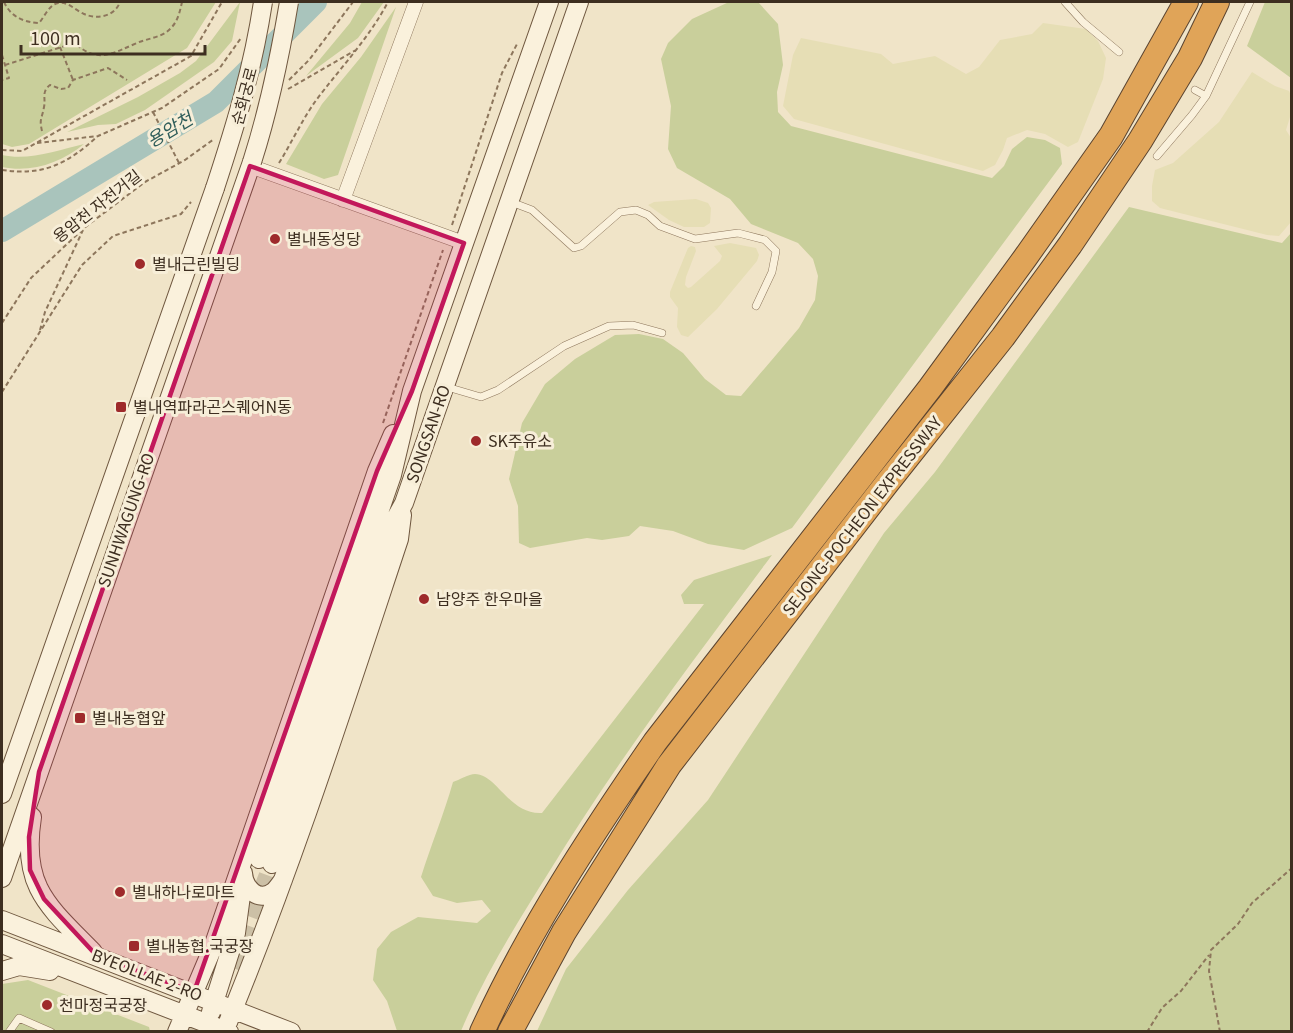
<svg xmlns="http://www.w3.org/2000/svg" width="1293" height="1033" font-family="Georgia,'Noto Sans KR',serif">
	<rect width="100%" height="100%" fill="#f0e4c8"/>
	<path fill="#e6deb5" d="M1043 23 1086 29 1098 41 1106 58 1103 79 1078 142 1068 147 1045 134 1027 130 1007 138 1003 150 995 165 983 171 794 119 783 106 793 55 801 38 881 54 893 64 935 56 966 74 979 67 1000 40 1032 34Z
		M1252 72 1275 86 1289 91 1291 95V114L1286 130 1291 138V222L1279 236 1267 235 1160 208 1152 201V186L1155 170 1173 163 1219 122Z
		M696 199 708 203 711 208 710 223 704 227H684L669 220 648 205 654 202Z
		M730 243 756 248 759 255 757 261 717 309 688 337 681 335 677 327 678 308 670 297V292L688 248 691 246 695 247 696 251 686 277 685 285 688 288 691 287 720 261 722 256 714 246Z"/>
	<path fill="#c9cf9b" d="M2 2H216L187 48 29 144 12 147 2 144Z
		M240 2 232 41 214 62 145 110 116 124 98 125 67 132 138 97 180 73 196 61Z
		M362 2H384L358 38 306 76 350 23Z
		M729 2H758L778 24 783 65 777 92 778 112 791 126 992 178 1004 166 1012 149 1027 137 1045 140 1060 148 1062 164 792 528 744 550 708 544 673 531 640 526 629 536 602 540 587 538 530 548 519 543 518 506 509 479 522 423 545 384 575 359 615 335 639 334 663 339 683 353 705 379 726 395 741 396 799 328 815 300 818 276 813 259 798 243 751 224 730 199 677 168 668 149 671 106 661 59 668 43 692 19Z
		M1265 2H1291V78L1247 46Z
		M396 7 338 175 324 179 286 164 322 104 361 57Z
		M84 144C61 163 32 173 2 167V155C29 161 58 150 84 144Z
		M1129 207 1282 243 1291 233V1031H537L566 969 628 890 708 800 884 533 935 472Z
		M772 555C694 659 617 761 549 872 517 923 484 976 461 1031H397L387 1001 373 980 377 949 391 932 418 917 477 923 491 911 482 900 457 903 433 896 421 877C431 845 444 814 453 782 459 780 469 774 475 774 497 774 509 815 542 813L704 604H684L681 595 694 580Z
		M28 980 149 1027 150 1031H2V984Z"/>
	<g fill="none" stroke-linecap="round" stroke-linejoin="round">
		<path stroke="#a9c4bc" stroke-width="22" d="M2 231 216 102 316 2"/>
		<path stroke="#ccc0a6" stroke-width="18" stroke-dasharray="18 9" stroke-linecap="butt" d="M233 968 272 864
			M192 1032 211 987"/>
		<defs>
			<path id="lane" d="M1065 2 1083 22 1119 52
				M1195 90 1206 96
				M1157 156 1192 115 1206 96 1250 2
				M511 202 532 210 574 248 581 246 620 212 636 210 648 215 660 226 695 239 738 233 765 240 776 251 772 272 756 306
				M447 387 481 397 498 390 564 346 609 326 633 325 662 333
				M9 1032 19 1018 51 1032"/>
			<path id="street" d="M250 166 464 243
				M343 200 416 2"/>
			<path id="secondary" d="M2 794 215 188
				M32 817C21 887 48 906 93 952
				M259 859 392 475 412 391 549 2
				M272 864 387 534 404 503 579 2
				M243 873C244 888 258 903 273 892 277 889 280 884 283 880
				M2 878 252 162
				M2 920 291 1032
				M2 944 229 1032
				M2 971 19 966 50 971
				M211 1012 236 933 242 888
				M177 1032 213 947 377 471 393 434
				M224 1032C291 870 344 705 399 539L402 515"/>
			<path id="highway" d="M482 1032C529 929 591 835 655 742L930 388 1025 258 1111 136 1186 2
				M510 1032 564 932 669 765 887 483 1003 337 1070 245 1140 141 1190 58 1217 2"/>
		</defs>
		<use href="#lane" stroke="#8d765c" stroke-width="8"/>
		<use href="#street" stroke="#8d765c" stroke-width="15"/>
		<use href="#secondary" stroke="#6f573f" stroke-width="20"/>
		<use href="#highway" stroke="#5b4430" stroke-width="26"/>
		<path stroke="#8d765c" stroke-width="2" stroke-dasharray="4.5 3" stroke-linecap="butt" d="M4 2C11 17 23 22 39 23 45 16 49 5 58 3 68 1 76 11 84 14 98 20 115 16 120 2
			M60 47 73 80
			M2 55 9 78 2 80
			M5 65 68 45 76 44C98 64 113 53 137 43 148 38 162 38 171 28 178 21 180 11 182 2
			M289 80 309 60 353 2
			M288 89 356 50
			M153 112 179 163
			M42 131C39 118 42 119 44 107 46 98 41 92 50 85L61 89 68 88 73 80 108 68 127 80
			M37 143 98 136 162 108 219 69 241 38
			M2 150 22 151 191 56 222 2
			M279 163C292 142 303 118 317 99 342 66 369 38 388 2
			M2 170C44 176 67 164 98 136
			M452 225 502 73 517 44
			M2 323 31 278 84 228 145 182 185 160 214 139
			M40 330 45 312 83 230
			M2 392 82 265 113 236 181 214 191 202
			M383 423 443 250
			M1147 1032 1162 1008 1181 991 1209 955
			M1220 1032 1209 971 1211 950 1238 924 1252 903 1292 868"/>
		<use href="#lane" stroke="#faf1dc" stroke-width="7"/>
		<use href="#street" stroke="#faf1dc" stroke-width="14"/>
		<use href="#secondary" stroke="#faf1dc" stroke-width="18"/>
		<use href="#highway" stroke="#e0a458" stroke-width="24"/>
		<defs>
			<path id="secondary-bridge" d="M252 162C269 109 280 56 289 2
				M215 188C236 124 253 68 263 2"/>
		</defs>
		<use href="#secondary-bridge" stroke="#6f573f" stroke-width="20" stroke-linecap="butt"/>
		<use href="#secondary-bridge" stroke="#faf1dc" stroke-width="18"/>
	</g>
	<path fill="#c2185b" fill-opacity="0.2" stroke="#c2185b" stroke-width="4.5" stroke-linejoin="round" d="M250 166 464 243 412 391 377 471 194 992 97 956 44 899 30 870 29 837 39 772Z"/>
	<g fill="#9e2a2b" stroke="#f7eed8" stroke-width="2">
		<circle cx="275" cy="239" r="6"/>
		<circle cx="140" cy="264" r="6"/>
		<rect x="115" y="401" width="12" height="12" rx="3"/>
		<circle cx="476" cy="441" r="6"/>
		<circle cx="424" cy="599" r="6"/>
		<rect x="74" y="712" width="12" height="12" rx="3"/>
		<circle cx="120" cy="892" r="6"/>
		<rect x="128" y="940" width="12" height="12" rx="3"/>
		<circle cx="47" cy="1005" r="6"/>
	</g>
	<g text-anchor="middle" stroke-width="6" stroke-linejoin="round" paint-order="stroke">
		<g font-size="16" fill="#3d2e20" stroke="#f7eed8">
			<text transform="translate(244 96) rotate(-75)" y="6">순화궁로</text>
			<text transform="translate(97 206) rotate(-38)" y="6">용암천 자전거길</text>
			<text transform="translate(428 434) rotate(-71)" y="6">SONGSAN-RO</text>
			<text transform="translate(862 516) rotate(-52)" y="6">SEJONG-POCHEON EXPRESSWAY</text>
			<text transform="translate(126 520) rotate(-71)" y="6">SUNHWAGUNG-RO</text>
			<text transform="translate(147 975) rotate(21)" y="6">BYEOLLAE 2-RO</text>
		</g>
		<g font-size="16" fill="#3d2e20" stroke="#f7eed8" text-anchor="start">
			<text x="287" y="245">별내동성당</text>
			<text x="152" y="270">별내근린빌딩</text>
			<text x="133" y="413">별내역파라곤스퀘어N동</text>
			<text x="488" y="447">SK주유소</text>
			<text x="436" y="605">남양주 한우마을</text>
			<text x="92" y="724">별내농협앞</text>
			<text x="132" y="898">별내하나로마트</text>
			<text x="146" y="952">별내농협.국궁장</text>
			<text x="59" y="1011">천마정국궁장</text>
		</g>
		<g font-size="18" font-style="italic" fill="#2f5d5a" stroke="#f7eed8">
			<text transform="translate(170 130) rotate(-31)" y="6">용암천</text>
		</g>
	</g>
	<rect width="1293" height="1033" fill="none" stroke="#3d2e20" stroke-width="6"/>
	<path d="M21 45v9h184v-9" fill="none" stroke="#3d2e20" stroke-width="3"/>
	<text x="30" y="45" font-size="18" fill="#3d2e20" stroke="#f7eed8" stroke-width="4.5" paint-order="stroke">100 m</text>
</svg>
